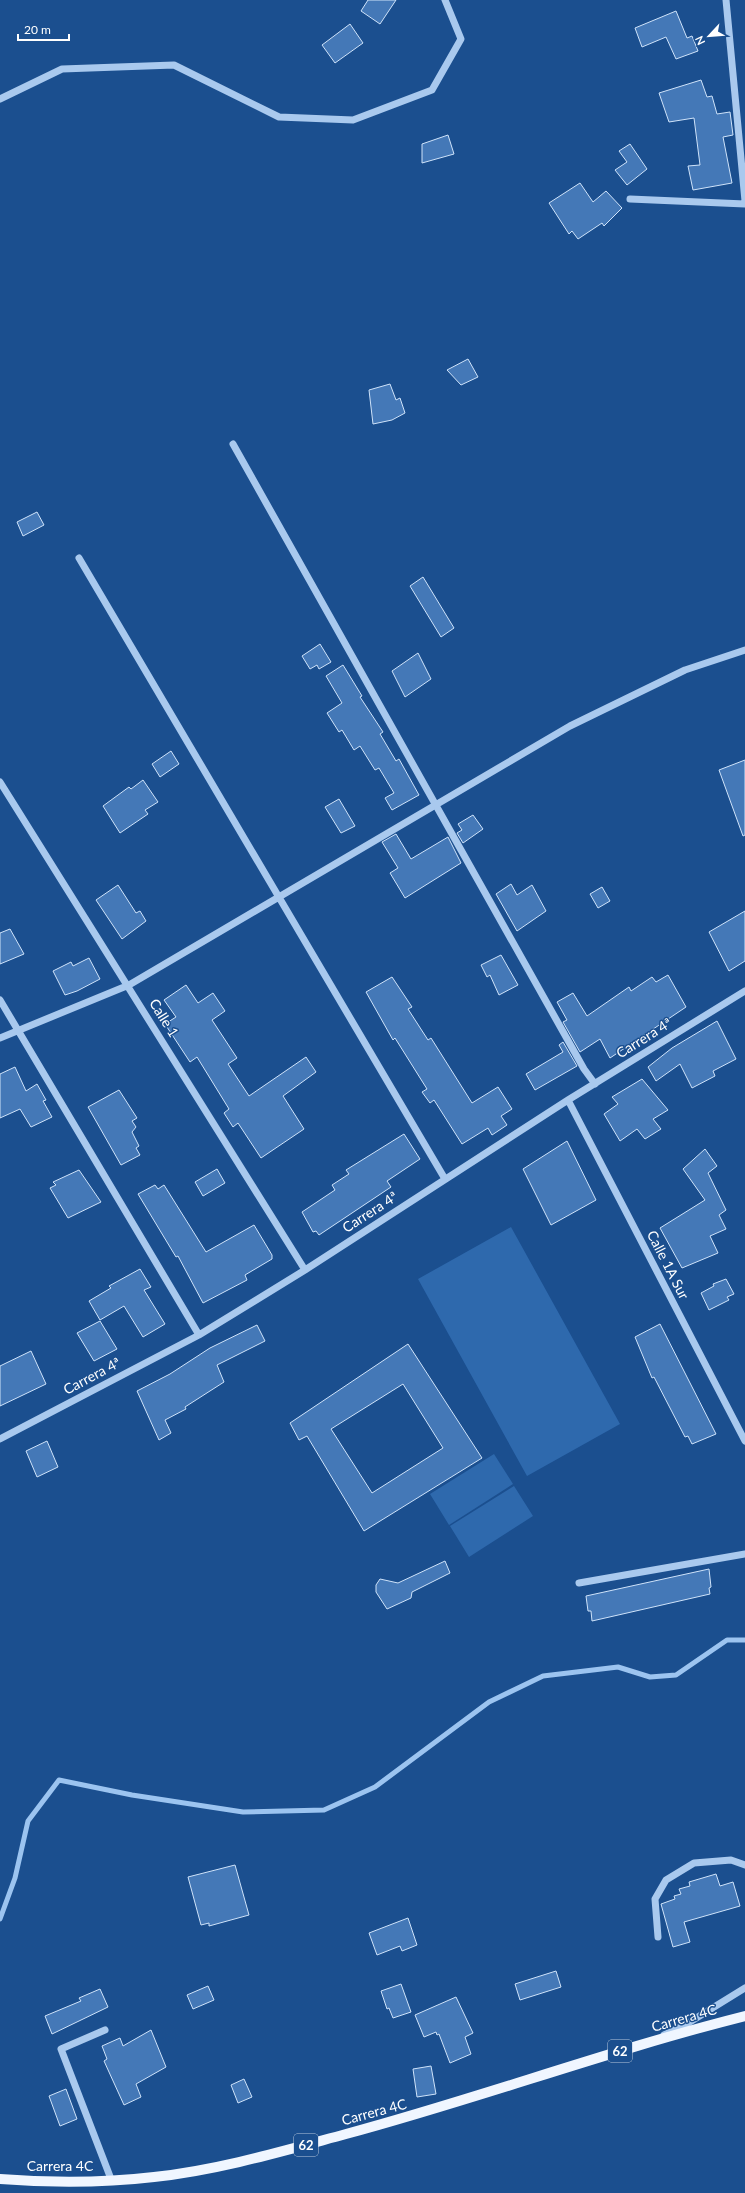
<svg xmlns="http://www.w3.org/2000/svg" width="745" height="2193" font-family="Lato,sans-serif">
	<rect width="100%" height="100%" fill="#1b4f8f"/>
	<path fill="#2e69ad" d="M511 1227 620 1424 527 1476 418 1279Z
		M494 1454 513 1484 449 1525 430 1494Z
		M514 1486 533 1516 469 1557 450 1526Z"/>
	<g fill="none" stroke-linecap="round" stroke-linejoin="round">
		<path stroke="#9cc4f0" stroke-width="5" d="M0 1919 15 1878 28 1821 59 1780 132 1795 243 1812 324 1810 375 1787 489 1702 543 1676 618 1667 650 1677 676 1675 727 1640H745"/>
	</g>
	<path fill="#4478b7" stroke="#cfe3fa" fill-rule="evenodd" d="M368 0H396L380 24 361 11Z
		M676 11 687 38 692 36 698 51 676 59 666 37 642 47 635 28Z
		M350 24 363 43 335 63 322 45Z
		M701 80 707 97 712 96 717 114 730 112 733 135 723 137 732 183 693 190 688 166 700 165 694 118 669 122 659 93Z
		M448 135 454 154 422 163V144Z
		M630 144 647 169 627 185 615 170 627 162 619 151Z
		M580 183 593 202 606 191 622 208 604 226 602 223 578 239 572 231 569 234 549 203Z
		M468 359 478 377 461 385 447 370Z
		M390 384 396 400 400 398 405 413 392 420 373 424 369 390Z
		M37 512 44 525 23 536 17 522Z
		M423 577 454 628 441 637 410 586Z
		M320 644 331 662 319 669 317 665 310 669 302 656Z
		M418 653 431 679 405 697 392 671Z
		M343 665 362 696 360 697 383 732 380 734 396 761 399 759 419 795 392 810 385 798 394 793 379 768 375 770 360 746 354 750 342 730 339 732 327 713 342 703 326 676Z
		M171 751 179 764 160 777 152 764Z
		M745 760V835L743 836 719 770Z
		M143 780 158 802 145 810 148 814 120 833 103 806 129 787 131 789Z
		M339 799 355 826 341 833 325 807Z
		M473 815 483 829 463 843 457 833 462 830 458 824Z
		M396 834 411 859 448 837 461 863 405 898 390 873 398 868 382 842Z
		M511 884 517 895 532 885 546 911 517 931 496 894Z
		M118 885 136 913 140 911 146 921 122 939 96 900Z
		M602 887 610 901 598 908 590 894Z
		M745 911V961L729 971 709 932Z
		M10 929 24 954 0 964V933Z
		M501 955 518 985 499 995 490 975 487 977 481 965Z
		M89 958 100 979 77 991 65 995 53 971 71 962 73 966Z
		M668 975 686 1007 610 1058 600 1039 580 1052 563 1022 567 1020 557 1002 573 993 587 1016 629 987 631 991 652 977 656 982Z
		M392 977 412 1007 408 1009 428 1040 431 1038 472 1103 498 1087 512 1109 501 1116 507 1125 492 1135 488 1128 462 1144 434 1100 430 1103 422 1092 427 1089 395 1038 393 1040 366 992Z
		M186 985 198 1003 213 993 225 1011 212 1020 237 1058 228 1064 249 1096 306 1057 316 1072 283 1096 304 1129 261 1158 238 1123 233 1127 224 1113 229 1109 197 1057 190 1062 165 1024 176 1017 164 1000Z
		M717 1021 736 1059 713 1071 715 1076 692 1088 680 1064 656 1081 648 1067 672 1048Z
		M563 1042 577 1066 535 1090 526 1074 563 1052 559 1045Z
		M15 1067 26 1091 37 1084 46 1100 43 1101 52 1117 31 1127 20 1109 0 1118V1074Z
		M642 1079 668 1110 653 1119 661 1129 645 1139 637 1129 620 1141 604 1114 618 1104 612 1097Z
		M119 1090 137 1118 132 1121 136 1127 132 1132 139 1146 136 1148 140 1155 121 1165 88 1107Z
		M404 1134 420 1159 387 1181 391 1187 319 1235 316 1231 313 1232 302 1212 335 1190 332 1185 349 1174 346 1170Z
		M567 1141 596 1200 551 1225 523 1169Z
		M705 1149 717 1166 708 1173 726 1210 719 1215 726 1229 710 1236 718 1253 682 1268 660 1228 705 1200 683 1169Z
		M217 1169 225 1183 203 1196 195 1182Z
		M79 1170 101 1202 68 1218 50 1188 56 1185 53 1182Z
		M155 1185 158 1189 164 1185 206 1252 254 1225 272 1255V1259L245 1275 247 1280 203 1303 178 1256 176 1257 138 1194Z
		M140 1269 151 1287 144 1290 165 1324 143 1337 124 1306 100 1320 89 1301 111 1288 109 1286Z
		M726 1279 734 1294 727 1297 729 1300 709 1310 701 1293 714 1286 713 1284Z
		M100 1321 117 1349 94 1361 77 1333Z
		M660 1324 716 1434 692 1444 688 1436 685 1437 654 1377 652 1378 635 1337Z
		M257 1325 265 1341 217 1365 224 1382 185 1407 186 1409 165 1420 171 1433 159 1440 137 1391 170 1374 210 1348Z
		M408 1344 482 1458 364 1531 307 1436 299 1440 290 1423ZM403 1384 443 1448 372 1493 331 1429Z
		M31 1351 46 1384 0 1406V1366Z
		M47 1441 58 1467 37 1477 26 1451Z
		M445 1561 450 1573 412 1592 411 1598 387 1609 376 1592V1585L380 1579 398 1583Z
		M709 1569 711 1587 709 1588 710 1594 592 1621 591 1611H588L586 1596Z
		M235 1865 249 1915 209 1926V1923L201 1925 188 1877Z
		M716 1874 720 1886 733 1882 740 1906 684 1922 690 1942 673 1947 661 1904 675 1899 674 1896 681 1894 679 1889 690 1886 689 1882Z
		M408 1918 417 1945 402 1951 400 1946 377 1955 369 1933Z
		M556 1971 561 1987 520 2000 515 1984Z
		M401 1984 411 2012 393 2018 389 2008 387 2009 381 1991Z
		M208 1986 214 2000 193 2009 187 1995Z
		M100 1989 108 2007 52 2034 45 2016 81 2001 79 1998Z
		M456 1997 473 2033 465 2037 471 2054 450 2063 439 2034 437 2035 436 2032 424 2037 415 2015Z
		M151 2030 166 2067 136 2084 141 2097 124 2105 104 2061 107 2059 102 2046 120 2038 123 2046Z
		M431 2066 436 2094 417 2097 413 2069Z
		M244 2079 252 2097 238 2103 231 2085Z
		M66 2089 77 2119 60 2126 49 2096Z"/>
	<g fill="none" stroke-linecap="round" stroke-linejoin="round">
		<path stroke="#a9c9ee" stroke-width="7" d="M726 0 745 201
			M0 99 62 69 174 65 279 117 353 120 432 90 461 39 445 0
			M630 199 745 204
			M233 444 584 1069 595 1084
			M79 558 445 1179
			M0 782 305 1270
			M0 1000 199 1335
			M0 1038 129 985 570 726 685 670 745 650
			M568 1100 745 1441
			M0 1439 199 1335 305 1270 568 1100 745 991
			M579 1583 745 1554
			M658 1937 655 1899 666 1880 694 1863 731 1860 745 1865
			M105 2030 61 2049 111 2179
			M664 2035 685 2025 745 1988"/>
		<path stroke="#f0f6ff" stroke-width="10" d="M0 2179C51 2183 103 2183 154 2177 219 2170 283 2151 346 2134 480 2098 610 2050 745 2016"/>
	</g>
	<g text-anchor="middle" stroke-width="3" stroke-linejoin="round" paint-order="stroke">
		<g fill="#1b4f8f" stroke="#bbcadd" stroke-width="1">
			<rect x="608" y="2040" width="24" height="22" rx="3"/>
			<rect x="294" y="2134" width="24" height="22" rx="3"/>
		</g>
		<g font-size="13" font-weight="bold" fill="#fff">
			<text x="620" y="2056">62</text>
			<text x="306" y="2150">62</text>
		</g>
		<g font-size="14" fill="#fff" stroke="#1b4f8f">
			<text transform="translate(164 1018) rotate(58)" y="5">Calle 1</text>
			<text transform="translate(644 1038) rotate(-32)" y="5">Carrera 4ª</text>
			<text transform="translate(370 1212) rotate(-33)" y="5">Carrera 4ª</text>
			<text transform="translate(668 1265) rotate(63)" y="5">Calle 1A Sur</text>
			<text transform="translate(92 1376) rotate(-28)" y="5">Carrera 4ª</text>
			<text transform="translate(684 2018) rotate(-16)" y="5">Carrera 4C</text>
			<text transform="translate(374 2112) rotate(-15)" y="5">Carrera 4C</text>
			<text x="60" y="2171">Carrera 4C</text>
		</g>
	</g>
	<g transform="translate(709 36) rotate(244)" stroke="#1b4f8f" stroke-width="3" paint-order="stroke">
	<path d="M0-3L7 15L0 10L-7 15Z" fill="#ffffff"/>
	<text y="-6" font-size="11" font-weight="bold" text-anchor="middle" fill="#ffffff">N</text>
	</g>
	<path d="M18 34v6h51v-6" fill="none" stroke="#ffffff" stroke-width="2"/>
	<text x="24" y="34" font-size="12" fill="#ffffff" stroke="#1b4f8f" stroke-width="3" paint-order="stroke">20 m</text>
</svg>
